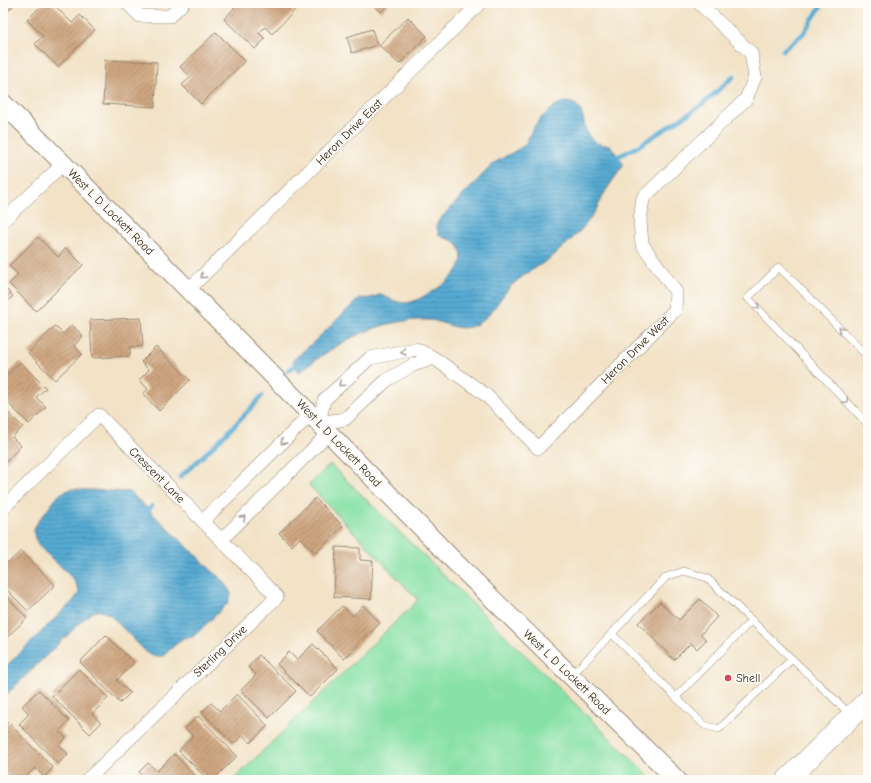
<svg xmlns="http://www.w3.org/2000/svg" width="871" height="783" font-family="'Comic Neue',sans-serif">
	<defs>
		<pattern id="water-rules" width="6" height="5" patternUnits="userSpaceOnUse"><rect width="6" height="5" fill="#57aad3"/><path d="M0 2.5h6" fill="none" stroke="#498bab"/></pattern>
		<pattern id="building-hatch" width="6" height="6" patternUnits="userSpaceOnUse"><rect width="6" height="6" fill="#cea680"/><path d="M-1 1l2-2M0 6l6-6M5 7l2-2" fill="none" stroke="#a88768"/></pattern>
	</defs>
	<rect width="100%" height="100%" fill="#fdfcf7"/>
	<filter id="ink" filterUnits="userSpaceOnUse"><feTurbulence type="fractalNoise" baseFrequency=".025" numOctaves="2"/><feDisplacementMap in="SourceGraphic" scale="8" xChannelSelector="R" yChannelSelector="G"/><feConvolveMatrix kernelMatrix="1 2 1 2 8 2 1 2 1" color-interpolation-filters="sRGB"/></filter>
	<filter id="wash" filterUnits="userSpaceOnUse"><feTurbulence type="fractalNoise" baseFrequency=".012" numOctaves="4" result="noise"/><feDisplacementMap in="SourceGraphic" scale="16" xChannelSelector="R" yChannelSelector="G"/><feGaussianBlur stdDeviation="0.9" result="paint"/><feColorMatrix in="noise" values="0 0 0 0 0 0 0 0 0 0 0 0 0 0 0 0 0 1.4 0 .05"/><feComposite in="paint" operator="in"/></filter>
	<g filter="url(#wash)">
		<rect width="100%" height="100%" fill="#f2e2c6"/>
		<path fill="#88e1a6" stroke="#628662" d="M330 464 653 780H233L418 600 309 485Z"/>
		<path fill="url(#water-rules)" stroke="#496a78" d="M565 102C596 102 571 146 610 145L624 165C617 174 611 183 605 192 601 200 597 209 592 216 584 228 571 240 561 249 546 264 525 272 510 287 497 301 490 321 470 327 457 331 442 321 429 320 380 318 337 342 300 372L294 366 293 360C317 341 337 318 360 298 368 299 374 298 380 294 389 298 396 303 406 303 414 302 419 299 426 295 441 287 471 269 459 247 454 238 446 240 439 235L436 225 439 220 494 163 515 151 525 145 533 128 540 119 556 105Z
			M73 489 130 492 226 584 231 594 228 603 193 637 183 638 163 656 155 657 147 653 110 615C98 608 95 610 85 618L3 698V669L73 601 79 593C77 569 26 550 35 527 38 520 43 515 48 509 56 499 59 491 73 489Z"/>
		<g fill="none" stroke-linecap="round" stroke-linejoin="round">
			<path stroke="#57aad3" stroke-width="4.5" d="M783 50 803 34 823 3
				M613 159 637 147 682 118 704 103 734 76
				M287 372 298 363
				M180 477C209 451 236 425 262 396
				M145 513 152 506"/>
		</g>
		<g id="blocks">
			<path fill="url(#building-hatch)" d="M3 3H16L6 13 3 9Z
				M44 3H52L72 23 80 15 95 30 58 67 35 44 43 36 27 20Z
				M239 3H292L297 8 272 34 265 27 259 33 265 39 255 49 224 19Z
				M372 3H390L381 12Z
				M408 17 427 36 399 64 379 45Z
				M372 29 377 45 352 53 347 37Z
				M216 32 245 61 201 104 182 85 191 77 180 67Z
				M105 60 157 62 155 107 103 104Z
				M38 237 58 257 66 248 83 265 36 311 9 284 18 275 9 266Z
				M3 286 13 296 3 306Z
				M141 318 143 346 130 347V356L92 358 90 320Z
				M72 325 83 336 74 346 82 354 55 380 28 353 55 326 63 334Z
				M156 347 190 380 159 411 143 394 148 389 139 380 149 370 141 362Z
				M20 362 46 388 36 397 46 407 29 424 3 398V379Z
				M3 408 23 427 12 437 21 446 6 462 3 460Z
				M315 498 343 526 316 553 300 538 292 546 279 533Z
				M336 547 360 548V560L373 561 371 599 334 597Z
				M21 551 55 585 28 611 3 586V558L8 563Z
				M3 593 27 618 3 641Z
				M700 599 717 617 701 634 706 640 697 649 691 643 674 660 638 623 660 602 679 620Z
				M363 605 380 623 344 659 317 631 342 606 353 616Z
				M106 635 134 663 117 680 130 693 120 703 80 662Z
				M313 644 338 669 310 697 277 664 289 652 297 660Z
				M259 655 296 691 269 718 241 690 256 675 248 667Z
				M79 669 108 698 92 714 101 723 90 734 52 696Z
				M39 690 69 721 59 731 66 738 59 745 68 754 58 764 19 724 29 714 22 706Z
				M237 694 268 726 250 743 243 735 233 744 202 712 211 703 220 711Z
				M198 716 237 756 213 780H208L179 751 193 736 185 728Z
				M8 722 53 768 44 777 35 768 23 780H12L3 770V727Z
				M174 754 199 780H146L139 772 148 763 157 771Z"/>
		</g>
	</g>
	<g filter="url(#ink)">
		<use href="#blocks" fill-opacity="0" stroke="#968672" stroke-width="1"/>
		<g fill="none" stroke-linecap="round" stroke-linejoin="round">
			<defs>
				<path id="service" d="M868 357 779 267 748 298 868 424
					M612 634 704 725 719 729 792 659
					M571 676 666 577 684 571 707 578 850 714
					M676 697 752 620"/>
				<path id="minor" d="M127 3 140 16H170L183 3
					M3 221 63 164
					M188 290 480 3
					M434 358 413 365 387 380 345 419 319 423 324 400 370 358 416 349 434 358 486 395 538 448 675 310 676 292 642 244 640 221 643 198 746 99 755 77 751 53 699 3
					M3 508 99 415 277 597 87 780
					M203 521 311 414
					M221 540 329 433"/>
				<path id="secondary" d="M3 103 233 335 458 565 677 780"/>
				<path id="primary" d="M787 780 868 700"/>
			</defs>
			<use href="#service" stroke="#968672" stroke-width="8"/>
			<use href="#minor" stroke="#968672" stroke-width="14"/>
			<use href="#secondary" stroke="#968672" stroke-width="20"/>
			<use href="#primary" stroke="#968672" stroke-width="22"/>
			<use href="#service" stroke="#fff" stroke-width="7"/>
			<use href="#minor" stroke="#fff" stroke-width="13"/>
			<use href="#secondary" stroke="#fff" stroke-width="18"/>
			<use href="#primary" stroke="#fff" stroke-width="21"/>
		</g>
		<defs><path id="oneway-chevron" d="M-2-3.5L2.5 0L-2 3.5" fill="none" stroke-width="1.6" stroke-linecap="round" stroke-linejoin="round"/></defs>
		<g stroke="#a79f9a">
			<use href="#oneway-chevron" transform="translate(203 276) rotate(136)"/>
			<use href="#oneway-chevron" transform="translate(757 307) rotate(47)"/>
			<use href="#oneway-chevron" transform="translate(841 329) rotate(-135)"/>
			<use href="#oneway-chevron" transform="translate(403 352) rotate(169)"/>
			<use href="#oneway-chevron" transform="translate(341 384) rotate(138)"/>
			<use href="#oneway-chevron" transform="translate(846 401) rotate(47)"/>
			<use href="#oneway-chevron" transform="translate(283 442) rotate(136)"/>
			<use href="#oneway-chevron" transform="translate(243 518) rotate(-45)"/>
		</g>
	</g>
	<circle fill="#d1495b" stroke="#fdfcf7" stroke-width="1.5" cx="728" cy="678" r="4"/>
	<g text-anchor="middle" stroke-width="3.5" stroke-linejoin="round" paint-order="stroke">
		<g font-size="12" fill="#3b2a1e" stroke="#fdfcf7">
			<text transform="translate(349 132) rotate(-45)" y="4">Heron Drive East</text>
			<text transform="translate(111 212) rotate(45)" y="4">West L D Lockett Road</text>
			<text transform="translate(635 350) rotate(-45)" y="4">Heron Drive West</text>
			<text transform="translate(339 443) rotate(46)" y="4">West L D Lockett Road</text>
			<text transform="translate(157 475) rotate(45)" y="4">Crescent Lane</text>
			<text transform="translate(220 651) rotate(-44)" y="4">Sterling Drive</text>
			<text transform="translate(567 672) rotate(44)" y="4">West L D Lockett Road</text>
		</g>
		<g font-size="12" fill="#3b2a1e" stroke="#fdfcf7" text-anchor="start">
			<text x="736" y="682">Shell</text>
		</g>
	</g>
	<rect width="871" height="783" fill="none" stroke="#fdfcf7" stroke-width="16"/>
</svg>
